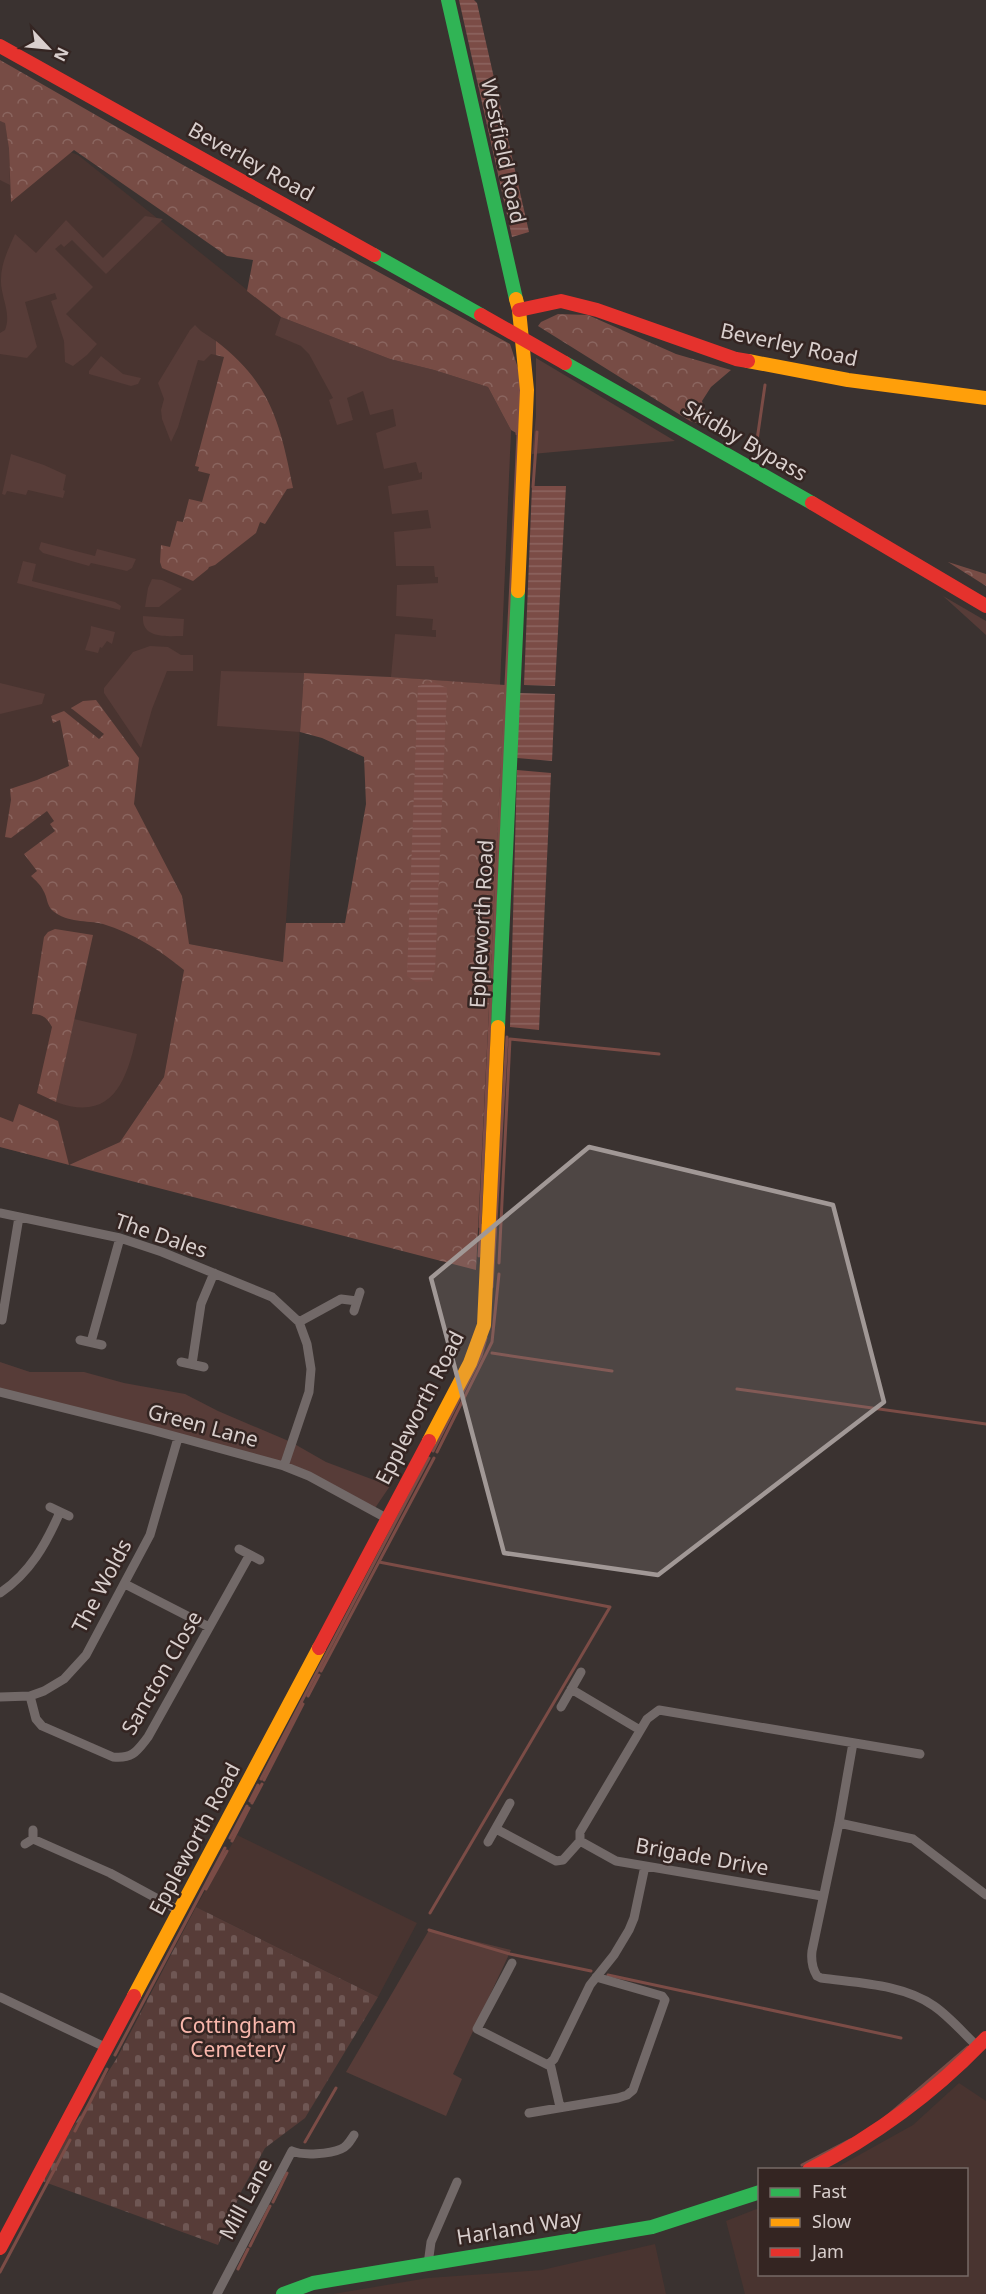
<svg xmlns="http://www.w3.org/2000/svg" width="986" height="2294" font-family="'Noto Sans',sans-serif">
	<defs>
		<pattern id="forest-crowns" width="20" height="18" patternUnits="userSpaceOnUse" patternTransform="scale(1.5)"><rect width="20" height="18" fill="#774c45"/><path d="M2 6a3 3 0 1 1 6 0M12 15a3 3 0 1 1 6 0" fill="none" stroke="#8a655f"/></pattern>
		<pattern id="cemetery-stones" width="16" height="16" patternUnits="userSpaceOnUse" patternTransform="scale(1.5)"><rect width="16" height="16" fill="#573c38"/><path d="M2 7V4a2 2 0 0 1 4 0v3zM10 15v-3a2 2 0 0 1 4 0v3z" fill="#6f5754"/></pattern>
		<pattern id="water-rules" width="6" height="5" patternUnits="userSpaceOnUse" patternTransform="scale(1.5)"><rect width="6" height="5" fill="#7b4c46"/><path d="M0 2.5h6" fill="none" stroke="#8d6560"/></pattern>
	</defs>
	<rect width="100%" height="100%" fill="#3a3230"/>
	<path fill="#493430" d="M0 125 78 155 281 317 390 359 511 430 500 685 391 677 304 673 283 962 189 944 164 1077 120 1142 69 1165 0 1147Z
		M237 1835 417 1923 378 1997 196 1907Z
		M959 2083 986 2101V2294H745L726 2221 759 2208 760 2274H966V2170L834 2169 913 2125Z
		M655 2244 666 2294H333L428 2278 542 2270Z"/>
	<path fill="#573c38" d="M0 121 5 122 9 149 10 185 0 180Z
		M145 216 163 219 106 274 72 240 64 247 61 244 55 249 93 287 66 314 97 344 87 355 73 366 65 362 64 341 51 301 57 299 55 293 25 302 37 347 27 358 0 354V333L5 330C12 313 0 296 1 279 1 263 9 248 15 234L36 253 66 220 103 258Z
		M281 317 390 359 434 370 488 387 511 430 500 685 391 677 395 634 436 637V630H432L433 619 396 616 397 585 438 583V577H435L434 566H396L394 532 431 528 428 510 392 514 388 486 422 479V472L419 473 416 462 384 469 376 433 396 426 393 409 370 415 363 391 347 398 353 420 337 425 329 400 333 398 309 354 301 346 275 335Z
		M195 325 201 331 216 341V355L211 354 204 361 198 360 178 427 171 442 162 419 161 410 164 399 158 383 190 330Z
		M101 356 123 374 141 378 138 384 131 386 89 374V371Z
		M536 358 675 441 532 454 536 416Z
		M11 454 44 465 66 475 63 490 65 491 63 498 28 490 26 495 7 491 5 495 2 494Z
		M41 542 95 556 97 549 136 559 132 568 127 571 91 563 89 566 43 553 39 549Z
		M23 561 36 564 32 581 115 602 121 606 120 610 17 583Z
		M152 579 162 580 182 589 159 607H145L148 588Z
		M943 596 986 621V635Z
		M143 616 184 619 183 636C167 636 141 639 143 616Z
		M91 626 115 632 112 644 107 641 102 648 100 647 98 653 85 650 90 635Z
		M150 646 168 647 181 655H193V671H167L152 709 141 748 104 693V688L133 652Z
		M221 671 304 673 300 732 217 726Z
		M0 683 45 694 42 704 0 714Z
		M74 1019 137 1034C127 1080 113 1123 56 1102Z
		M0 1362 30 1372H84L124 1383 185 1394 218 1411 291 1442 326 1462 390 1486 373 1511 309 1476 0 1392Z
		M429 1930 511 1950 453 2074 462 2079 446 2116 346 2072Z"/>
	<path fill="url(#forest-crowns)" d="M0 60 183 165 510 344 520 374 518 434 511 430 488 387 434 370 390 359 281 317 247 291 253 260 227 256 74 150 11 202 9 149 5 123 0 121Z
		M558 314 588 315 676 354 731 370 711 387 702 401 710 427 690 421 538 326 541 322Z
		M216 341C271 383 280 423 293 488L287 489 265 524 260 522 256 533 215 565 209 567 208 569 193 581 162 568 160 562 161 545 170 547 177 521 183 522 189 499 202 502 210 474 198 471 199 467 195 466 224 357 216 355Z
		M948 562 986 574V586Z
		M304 673 391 677 505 685 476 1270 0 1147V1117L13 1122 19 1104 58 1121 69 1165 120 1142 164 1077 184 970C160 950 133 933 103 924 87 920 67 923 53 911 46 905 48 898 43 890 41 885 35 880 31 876L37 871 24 854 55 831 50 824 54 821 47 811 11 838 5 837 11 800 10 789 37 780 69 766 60 720 53 723 51 716 64 711 99 739 104 734 71 708 83 701 96 700 139 758 134 804 182 896 189 944 283 962 286 923H345L366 804 364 757 322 738 300 732Z
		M55 929 93 935 56 1102 37 1093 52 1027C47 1018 43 1014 32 1014L44 937 48 932Z"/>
	<path fill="url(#cemetery-stones)" d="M196 1907 378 1997 305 2118 265 2148 242 2190 218 2245 39 2180 117 2058Z"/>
	<path fill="url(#water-rules)" d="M459 0H474L477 3 529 232 512 237Z
		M532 486H566L555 686 524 685Z
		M433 682 447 688 435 970 430 981 416 982 407 976 418 686Z
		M519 693 555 694 552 761 517 758Z
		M517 770 551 773 539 1030 510 1027Z"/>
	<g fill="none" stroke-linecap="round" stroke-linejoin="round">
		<path stroke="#7b4c46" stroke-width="3" d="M517 434 520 381
			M757 440 765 385
			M533 487 537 432
			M480 1227 518 434
			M479 1256 481 1225
			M499 1263 510 1039 659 1054
			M492 1287 507 1037
			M492 1353 612 1371
			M737 1389 986 1424
			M433 1451 481 1356 486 1338
			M437 1452 492 1342 499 1274
			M379 1562 610 1607 430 1913
			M321 1671 434 1458
			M308 1696 319 1675
			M261 1779 429 1458
			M264 1780 303 1704
			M250 1801 258 1785
			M252 1803 262 1784
			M230 1838 247 1806
			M232 1841 249 1808
			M206 1889 227 1851
			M429 1930 510 1954 591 1971
			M608 1975 901 2038
			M115 2055 225 1848
			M884 2119 968 2047
			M75 2131 107 2069
			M305 2142 336 2088
			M802 2165 850 2140
			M273 2202 287 2173
			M250 2246 270 2206
			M238 2269 248 2249
			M0 2272 70 2140"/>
		<path stroke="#726968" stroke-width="9" d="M0 1213 120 1238 162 1252 272 1297 299 1322 307 1344 311 1369 309 1392 284 1466
			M354 1311 360 1292
			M2 1320 19 1217
			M299 1322 341 1299 357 1301
			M80 1340 102 1345
			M91 1342 120 1238
			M181 1362 204 1367
			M192 1364 201 1304 214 1273
			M0 1392 152 1430 284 1466 309 1476 388 1519
			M50 1507 69 1516
			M239 1549 260 1560
			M125 1584 209 1627
			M0 1593C30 1573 46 1544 60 1512
			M571 1689 640 1730
			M30 1696 36 1719 42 1726 113 1757C133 1759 137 1751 148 1737L249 1556
			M0 1697 30 1696 44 1691 64 1679 86 1655 150 1535 178 1438
			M561 1707 581 1672
			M853 1743 839 1823 812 1951C811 1960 812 1968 817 1976L821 1978C857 1983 903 1984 934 2006 950 2017 964 2034 978 2047
			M839 1823 913 1839 986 1895
			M496 1829 556 1861 563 1860 580 1841
			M33 1839 110 1873 180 1911
			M580 1841V1832L647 1719 659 1710 920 1754
			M580 1841 616 1861 822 1896
			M488 1842 510 1803
			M25 1844 33 1839V1830
			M512 1963 477 2029 548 2065 554 2059 590 1985 614 1955 629 1930 634 1918 645 1866
			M0 1997 107 2048
			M550 2063 560 2107
			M529 2113 618 2098 627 2095 633 2090 665 2000 662 1996 596 1977
			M428 2264 431 2242 457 2182
			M217 2294 292 2151C303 2156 330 2154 341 2149 347 2147 350 2141 354 2135"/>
		<path stroke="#30b455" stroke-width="14" d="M448 0 516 299
			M374 255 481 315
			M565 363 812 503
			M498 1027 518 591
			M283 2294 313 2283 652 2227 760 2192"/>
		<path stroke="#ff9f0a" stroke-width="14" d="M516 299 519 310 527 390 518 591
			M748 361 848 380 986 398
			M429 1441 470 1363 484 1325 498 1027
			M134 1996 319 1648"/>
		<path stroke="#e5322d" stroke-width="14" d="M0 46 374 255
			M519 310 561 301 597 310 736 359 748 361
			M812 503 986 606
			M319 1648 429 1441
			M809 2170C876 2135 934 2093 986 2038
			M0 2248 134 1996"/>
		<path stroke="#e5322d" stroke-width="14" d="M481 315 565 363"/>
	</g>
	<path fill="#a19896" fill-opacity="0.2" stroke="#a19896" stroke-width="4.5" stroke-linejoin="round" d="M589 1147 833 1205 884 1402 658 1575 504 1553 431 1278Z"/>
	<g text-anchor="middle" stroke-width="5" stroke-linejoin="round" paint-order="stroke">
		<g font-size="21" fill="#d9cfcd" stroke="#342522">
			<text transform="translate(503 151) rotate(78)" y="7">Westfield Road</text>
			<text transform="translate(251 162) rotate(29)" y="7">Beverley Road</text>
			<text transform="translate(789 345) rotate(12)" y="7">Beverley Road</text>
			<text transform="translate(745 441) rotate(30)" y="7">Skidby Bypass</text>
			<text transform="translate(482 924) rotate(-87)" y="7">Eppleworth Road</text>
			<text transform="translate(161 1236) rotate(19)" y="7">The Dales</text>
			<text transform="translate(420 1408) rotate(-63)" y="7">Eppleworth Road</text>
			<text transform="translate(203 1426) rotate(15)" y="7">Green Lane</text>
			<text transform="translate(102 1586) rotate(-62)" y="7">The Wolds</text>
			<text transform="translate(162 1673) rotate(-60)" y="7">Sancton Close</text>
			<text transform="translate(195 1839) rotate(-62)" y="7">Eppleworth Road</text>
			<text transform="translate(702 1857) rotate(10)" y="7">Brigade Drive</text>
			<text transform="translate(246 2199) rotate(-62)" y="7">Mill Lane</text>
			<text transform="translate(519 2228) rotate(-9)" y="7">Harland Way</text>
		</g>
		<g font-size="21" fill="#f9b7ac" stroke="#342522">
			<text x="238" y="2033">Cottingham<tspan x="238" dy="24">Cemetery</tspan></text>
		</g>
	</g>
	<rect x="758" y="2168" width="210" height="108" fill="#342522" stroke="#766966" stroke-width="1.5"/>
	<rect x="770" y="2188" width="30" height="9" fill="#30b455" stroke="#766966" stroke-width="1.5"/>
	<text x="812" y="2198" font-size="18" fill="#d9cfcd">Fast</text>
	<rect x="770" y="2218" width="30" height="9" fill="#ff9f0a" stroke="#766966" stroke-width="1.5"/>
	<text x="812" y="2228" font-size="18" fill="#d9cfcd">Slow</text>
	<rect x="770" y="2248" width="30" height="9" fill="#e5322d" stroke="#766966" stroke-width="1.5"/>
	<text x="812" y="2258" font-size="18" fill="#d9cfcd">Jam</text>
	<g transform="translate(48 48) rotate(116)" stroke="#342522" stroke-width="4.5" paint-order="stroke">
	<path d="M0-4.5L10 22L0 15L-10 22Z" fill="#d9cfcd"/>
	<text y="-9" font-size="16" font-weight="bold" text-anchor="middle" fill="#d9cfcd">N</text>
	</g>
</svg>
